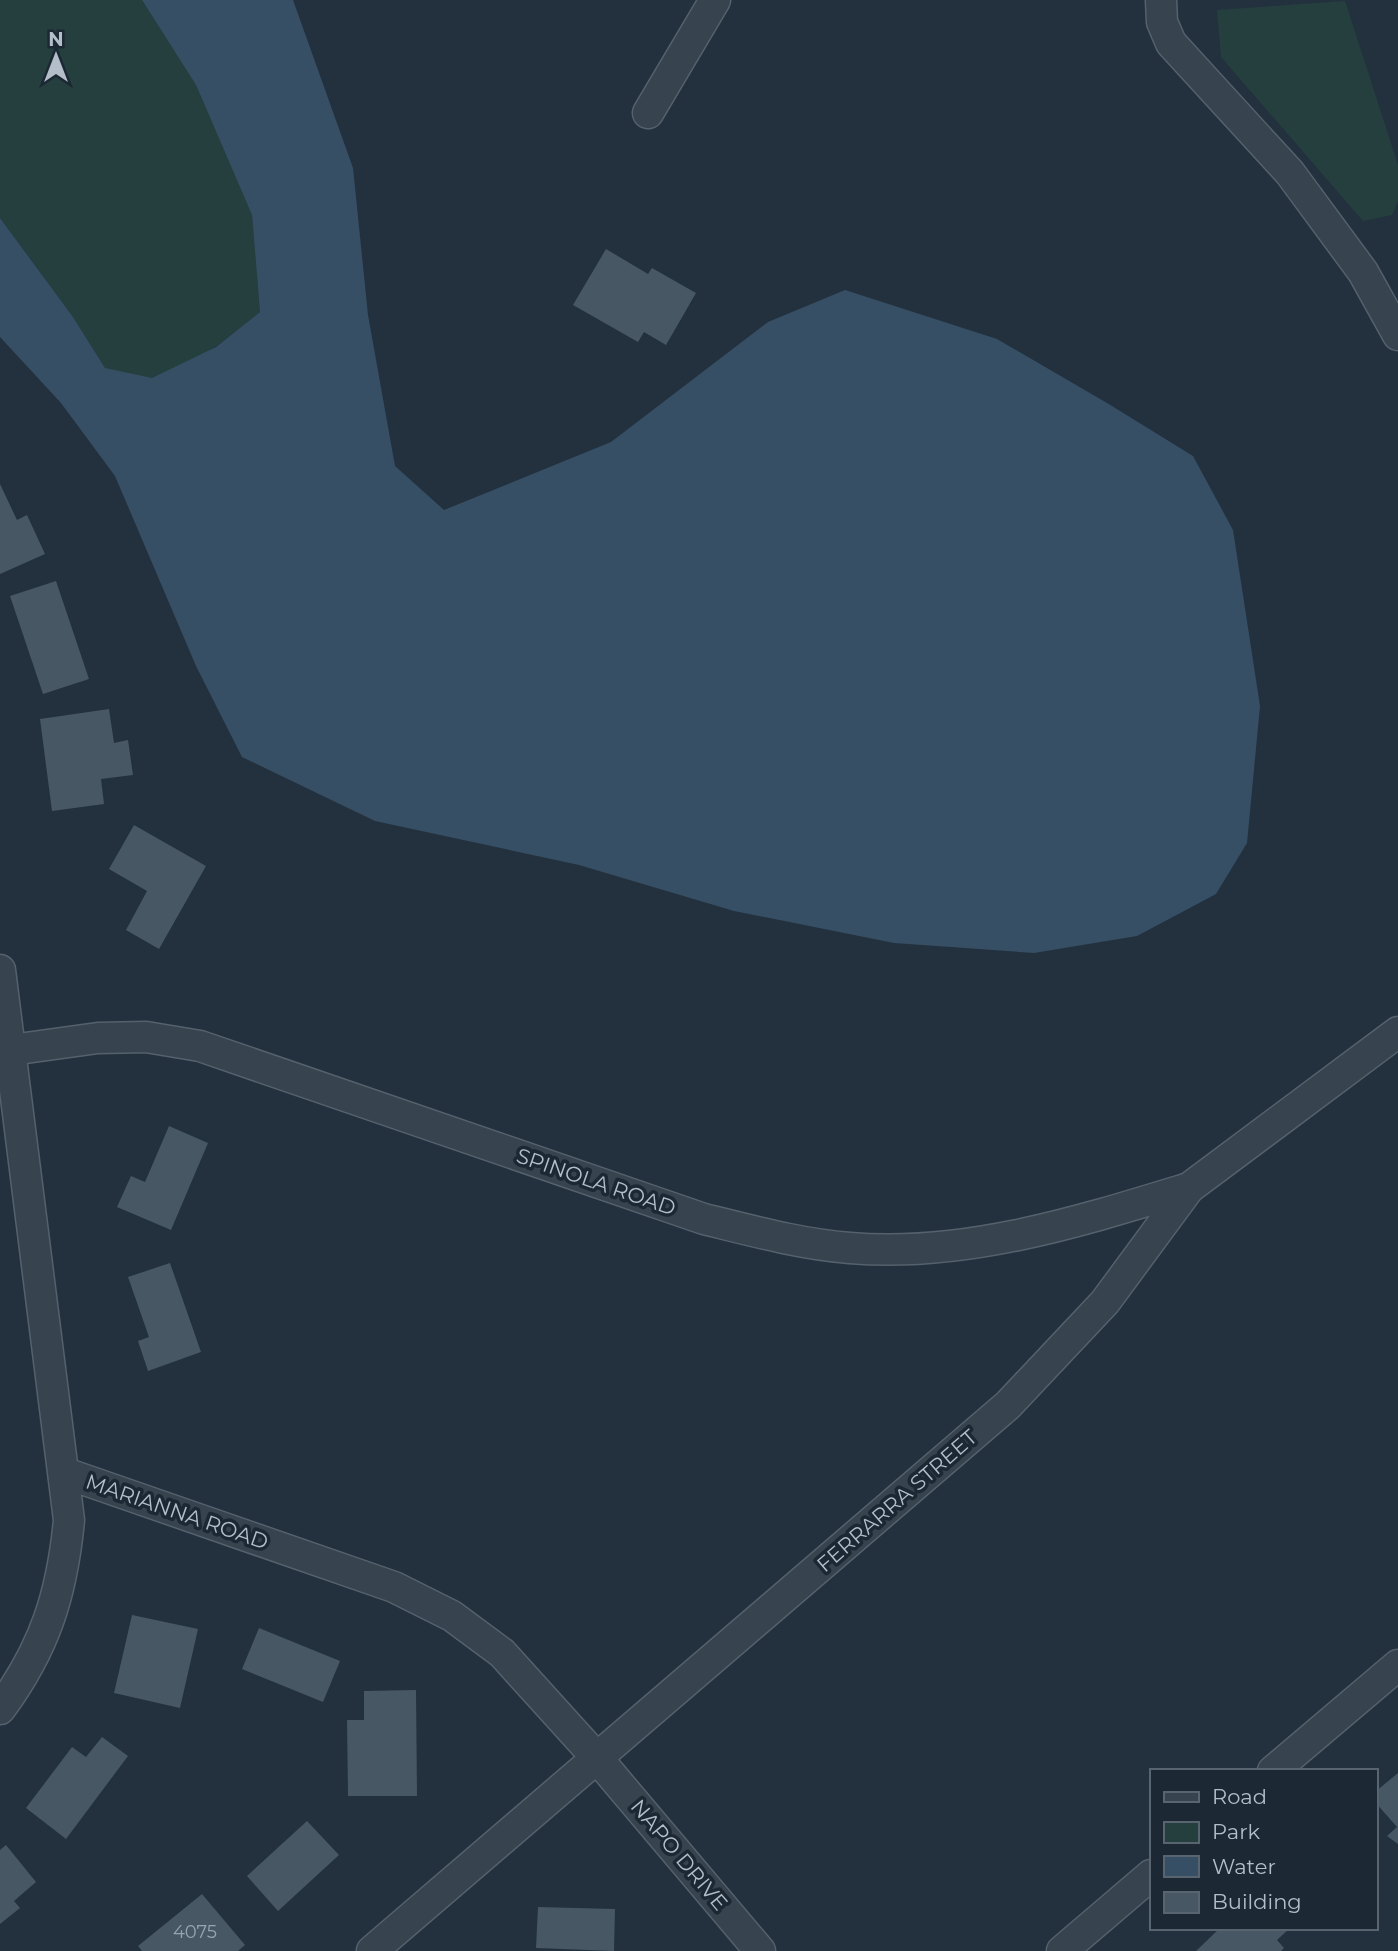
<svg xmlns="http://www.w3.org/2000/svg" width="1398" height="1951" font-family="Montserrat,sans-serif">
	<rect width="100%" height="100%" fill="#23313e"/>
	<path fill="#253f3f" d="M0 0H142L196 85 252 215 260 312C231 335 190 370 153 378 140 380 118 371 105 368L73 317 0 218Z
		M1345 1 1398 165V201L1392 215 1363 221 1221 57 1217 10Z"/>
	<path fill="#364f65" d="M142 0H293L353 168 368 315 395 466 444 510 611 442 768 322 845 290 997 339 1107 403 1193 456 1233 530 1260 706 1247 843 1216 894 1137 936 1034 953 894 943 734 911 579 865 375 821 242 757 196 666 115 476 61 403 0 337V218L73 317 105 368 152 378 216 347 260 312 252 215 196 85Z"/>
	<path fill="#475764" d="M606 249 648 274 652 268 696 293 666 345 644 332 638 342 573 305Z
		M0 484 17 520 27 515 45 554 0 574Z
		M56 581 89 679 43 694 10 596Z
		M109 709 114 743 128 740 133 775 101 779 104 804 52 811 40 719Z
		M134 825 206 866 159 949 126 930 147 891 109 869Z
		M169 1126 208 1143 171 1230 117 1207 131 1176 145 1182Z
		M170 1263 201 1352 148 1371 138 1341 149 1337 128 1277Z
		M132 1615 198 1629 180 1708 114 1693Z
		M259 1628 340 1661 323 1702 242 1669Z
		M416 1690 417 1796H348L347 1720H364V1691Z
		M102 1737 128 1756 66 1839 26 1808 72 1747 86 1757Z
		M1398 1773V1844L1387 1836 1397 1827 1375 1802V1792Z
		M307 1821 339 1855 278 1911 247 1876Z
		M6 1845 36 1882 14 1901 20 1908 0 1924V1850Z
		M202 1894 245 1945 238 1951H142L138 1946Z
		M538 1907 615 1909 614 1951 536 1948Z
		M1220 1928H1290L1277 1940 1284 1948 1281 1951H1196Z"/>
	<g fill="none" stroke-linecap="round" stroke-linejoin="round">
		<defs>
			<path id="street" d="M1161 0 1162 22 1171 43 1290 173 1363 272 1398 335
				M648 113 715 0
				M0 970 69 1520C62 1594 45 1648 0 1709
				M11 1050 98 1038 146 1037 200 1046 704 1219C753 1231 800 1244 850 1248 965 1258 1081 1221 1189 1188
				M65 1473 394 1587 452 1616 502 1653 597 1758 760 1951
				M1273 1771 1398 1665
				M372 1951 1008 1405 1105 1302 1189 1188 1398 1032
				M1062 1951 1151 1875"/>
		</defs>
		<use href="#street" stroke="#55616c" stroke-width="33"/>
		<use href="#street" stroke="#37434e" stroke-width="30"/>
	</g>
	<g text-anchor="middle" stroke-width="7" stroke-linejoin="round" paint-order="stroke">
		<g font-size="18" fill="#98a4b0">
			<text x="195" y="1938">4075</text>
		</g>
		<g font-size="21" fill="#b3bec9" stroke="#1c2833">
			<text transform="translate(596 1182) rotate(19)" y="7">SPINOLA ROAD</text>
			<text transform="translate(897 1501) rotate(-41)" y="7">FERRARRA STREET</text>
			<text transform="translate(177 1512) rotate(19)" y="7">MARIANNA ROAD</text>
			<text transform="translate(679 1855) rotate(50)" y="7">NAPO DRIVE</text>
		</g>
	</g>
	<rect x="1150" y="1769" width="228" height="161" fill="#1c2833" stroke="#58646f" stroke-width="2"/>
	<rect x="1164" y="1792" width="35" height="10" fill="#37434e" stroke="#58646f" stroke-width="2"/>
	<text x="1212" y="1804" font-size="21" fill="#b3bec9">Road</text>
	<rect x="1164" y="1822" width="35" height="21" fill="#253f3f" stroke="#58646f" stroke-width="2"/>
	<text x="1212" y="1839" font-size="21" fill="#b3bec9">Park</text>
	<rect x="1164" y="1856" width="35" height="21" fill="#364f65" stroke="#58646f" stroke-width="2"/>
	<text x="1212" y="1874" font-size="21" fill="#b3bec9">Water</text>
	<rect x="1164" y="1892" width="35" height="21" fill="#475764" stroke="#58646f" stroke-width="2"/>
	<text x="1212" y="1909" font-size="21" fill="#b3bec9">Building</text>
	<g transform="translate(56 56)" stroke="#1c2833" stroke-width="5" paint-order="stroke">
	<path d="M0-5L12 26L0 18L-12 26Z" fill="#b3bec9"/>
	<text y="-10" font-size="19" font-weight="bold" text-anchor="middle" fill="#b3bec9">N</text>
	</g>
</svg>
